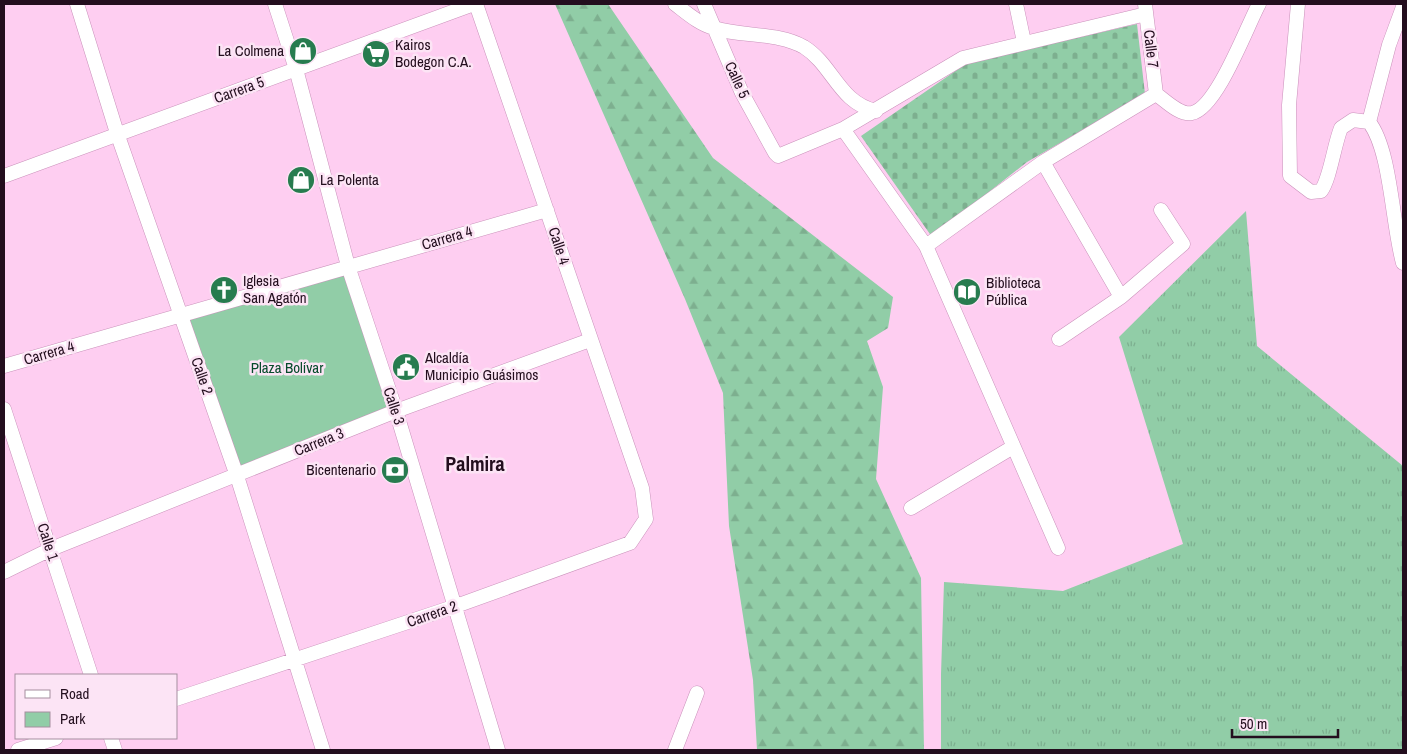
<svg xmlns="http://www.w3.org/2000/svg" width="1407" height="754" font-family="'Archivo Narrow',sans-serif">
	<defs>
		<pattern id="grass-tufts" width="24" height="20" patternUnits="userSpaceOnUse" patternTransform="scale(1.25)"><rect width="24" height="20" fill="#91cda7"/><path d="M3 7l-1-3M5 7V3M7 7l1-3M15 17l-1-3M17 17v-4M19 17l1-3" fill="none" stroke="#7daf8f"/></pattern>
		<pattern id="forest-firs" width="22" height="20" patternUnits="userSpaceOnUse" patternTransform="scale(1.25)"><rect width="22" height="20" fill="#91cda7"/><path d="M5 1l3.5 6h-7zM16 11l3.5 6h-7z" fill="#7daf8f"/></pattern>
		<pattern id="cemetery-stones" width="16" height="16" patternUnits="userSpaceOnUse" patternTransform="scale(1.25)"><rect width="16" height="16" fill="#91cda7"/><path d="M2 7V4a2 2 0 0 1 4 0v3zM10 15v-3a2 2 0 0 1 4 0v3z" fill="#7daf8f"/></pattern>
	</defs>
	<rect width="100%" height="100%" fill="#fecef1"/>
	<path fill="url(#grass-tufts)" d="M1246 211 1257 346 1403 466V750H941V674L944 582 1063 591 1183 544 1119 337Z"/>
	<path fill="url(#forest-firs)" d="M555 4H608L713 158 893 297 888 328 867 341 883 387 876 479 921 578 924 750H757L753 680 729 526 723 393 685 299Z"/>
	<path fill="url(#cemetery-stones)" d="M1137 24 1145 94 1027 162 932 237 861 136 967 63Z"/>
	<path fill="#91cda7" d="M348 266 396 411 237 476 181 316Z"/>
	<g fill="none" stroke-linecap="round" stroke-linejoin="round">
		<defs>
			<path id="minor" d="M77 4 117 133 237 476 323 750
				M275 4 296 69 348 266 396 411 498 750
				M675 4C687 13 699 24 714 28 742 37 778 32 804 47 833 65 839 103 876 111
				M704 4 742 93 775 153 778 156 843 129 963 58 1146 14
				M1016 4 1024 42
				M1145 4 1156 94
				M1298 4 1289 105 1290 176 1311 192 1321 191C1330 179 1334 145 1341 128L1353 120 1369 122C1391 150 1392 224 1403 263
				M1156 94C1165 100 1180 116 1192 113 1217 108 1247 26 1259 4
				M1369 122 1389 45 1403 7
				M843 129 926 246 1058 548
				M1043 162 1121 297
				M4 176 474 4
				M926 246 1043 162 1156 94
				M1059 339 1121 297 1183 244 1161 210
				M4 366 547 210
				M4 409 91 675
				M911 508 1013 447
				M4 572 51 549 396 411 590 340
				M176 699 456 606 630 543 646 519 642 488 476 4
				M111 738 115 750
				M18 750 56 738
				M675 750 697 693"/>
		</defs>
		<use href="#minor" stroke="#ca92bb" stroke-width="15"/>
		<use href="#minor" stroke="#fff" stroke-width="14"/>
	</g>
	<defs>
		<symbol id="shop-disc" viewBox="-11 -11 22 22"><circle r="9.5" fill="#277c4f" stroke="#fce4f5"/><path d="M-5-2.5h2.3a2.7 3.5 0 0 1 5.4 0H5L5.5 6h-11ZM-1.5-2.5h3a1.5 2.3 0 0 0-3 0Z" fill="#fff"/></symbol>
		<symbol id="supermarket-disc" viewBox="-11 -11 22 22"><circle r="9.5" fill="#277c4f" stroke="#fce4f5"/><path d="M-6-5.5h2.5l.6 2H6L4.5 2H-2.5L-4.4-4H-6ZM-1.5 3.2a1.3 1.3 0 1 0 .1 0ZM3 3.2a1.3 1.3 0 1 0 .1 0Z" fill="#fff"/></symbol>
		<symbol id="church-disc" viewBox="-11 -11 22 22"><circle r="9.5" fill="#277c4f" stroke="#fce4f5"/><path d="M-1.2-6h2.4v3.5h3.3v2.4h-3.3V6h-2.4V-.1h-3.3v-2.4h3.3Z" fill="#fff"/></symbol>
		<symbol id="library-disc" viewBox="-11 -11 22 22"><circle r="9.5" fill="#277c4f" stroke="#fce4f5"/><path d="M-6-4Q-3-5.5-.7-3.5V5Q-3 3-6 4ZM6-4Q3-5.5 .7-3.5V5Q3 3 6 4Z" fill="#fff"/></symbol>
		<symbol id="civic-disc" viewBox="-11 -11 22 22"><circle r="9.5" fill="#277c4f" stroke="#fce4f5"/><path d="M-.6-6.5H3V-4.5H.6V-3L4-1V1h2V6H-6V1h2V-1L-.6-3ZM-1.2 2.5V6h2.4V2.5Z" fill="#fff"/></symbol>
		<symbol id="bank-disc" viewBox="-11 -11 22 22"><circle r="9.5" fill="#277c4f" stroke="#fce4f5"/><path d="M-6-4H6V4H-6ZM0-2.3a2.3 2.3 0 1 0 0 4.6a2.3 2.3 0 1 0 0-4.6Z" fill="#fff"/></symbol>
	</defs>
	<g fill-rule="evenodd">
		<use href="#shop-disc" x="287" y="35" width="32" height="32"/>
		<use href="#supermarket-disc" x="360" y="38" width="32" height="32"/>
		<use href="#shop-disc" x="285" y="164" width="32" height="32"/>
		<use href="#church-disc" x="208" y="274" width="32" height="32"/>
		<use href="#library-disc" x="951" y="276" width="32" height="32"/>
		<use href="#civic-disc" x="390" y="351" width="32" height="32"/>
		<use href="#bank-disc" x="379" y="454" width="32" height="32"/>
	</g>
	<g text-anchor="middle" stroke-width="5" stroke-linejoin="round" paint-order="stroke">
		<g font-size="15" fill="#230e1e" stroke="#fce4f5" text-anchor="start">
			<text x="395" y="50">Kairos<tspan x="395" dy="17">Bodegon C.A.</tspan></text>
			<text x="284" y="56" text-anchor="end">La Colmena</text>
			<text x="320" y="185">La Polenta</text>
			<text x="243" y="286">Iglesia<tspan x="243" dy="17">San Agatón</tspan></text>
			<text x="986" y="288">Biblioteca<tspan x="986" dy="17">Pública</tspan></text>
			<text x="425" y="363">Alcaldía<tspan x="425" dy="17">Municipio Guásimos</tspan></text>
			<text x="376" y="475" text-anchor="end">Bicentenario</text>
		</g>
		<g font-size="15" fill="#230e1e" stroke="#fce4f5">
			<text transform="translate(1151 49) rotate(83)" y="5">Calle 7</text>
			<text transform="translate(737 80) rotate(65)" y="5">Calle 5</text>
			<text transform="translate(239 90) rotate(-20)" y="5">Carrera 5</text>
			<text transform="translate(447 238) rotate(-16)" y="5">Carrera 4</text>
			<text transform="translate(559 246) rotate(72)" y="5">Calle 4</text>
			<text transform="translate(49 353) rotate(-16)" y="5">Carrera 4</text>
			<text transform="translate(202 376) rotate(71)" y="5">Calle 2</text>
			<text transform="translate(394 406) rotate(72)" y="5">Calle 3</text>
			<text transform="translate(319 442) rotate(-22)" y="5">Carrera 3</text>
			<text transform="translate(48 542) rotate(72)" y="5">Calle 1</text>
			<text transform="translate(432 614) rotate(-19)" y="5">Carrera 2</text>
		</g>
		<g font-size="15" fill="#064a2a" stroke="#fce4f5">
			<text x="287" y="373">Plaza Bolívar</text>
		</g>
		<g font-size="20" font-weight="bold" fill="#230e1e" stroke="#fce4f5">
			<text x="475" y="471">Palmira</text>
		</g>
	</g>
	<rect width="1407" height="754" fill="none" stroke="#230e1e" stroke-width="10"/>
	<rect x="15" y="674" width="162" height="65" fill="#fce4f5" stroke="#a58e9f"/>
	<rect x="25" y="690" width="25" height="8" fill="#ffffff" stroke="#a58e9f"/>
	<text x="60" y="699" font-size="15" fill="#230e1e">Road</text>
	<rect x="25" y="712" width="25" height="15" fill="#91cda7" stroke="#a58e9f"/>
	<text x="60" y="724" font-size="15" fill="#230e1e">Park</text>
	<path d="M1232 729v8h106v-8" fill="none" stroke="#230e1e" stroke-width="2.5"/>
	<text x="1240" y="729" font-size="15" fill="#230e1e" stroke="#fce4f5" stroke-width="4" paint-order="stroke">50 m</text>
</svg>
